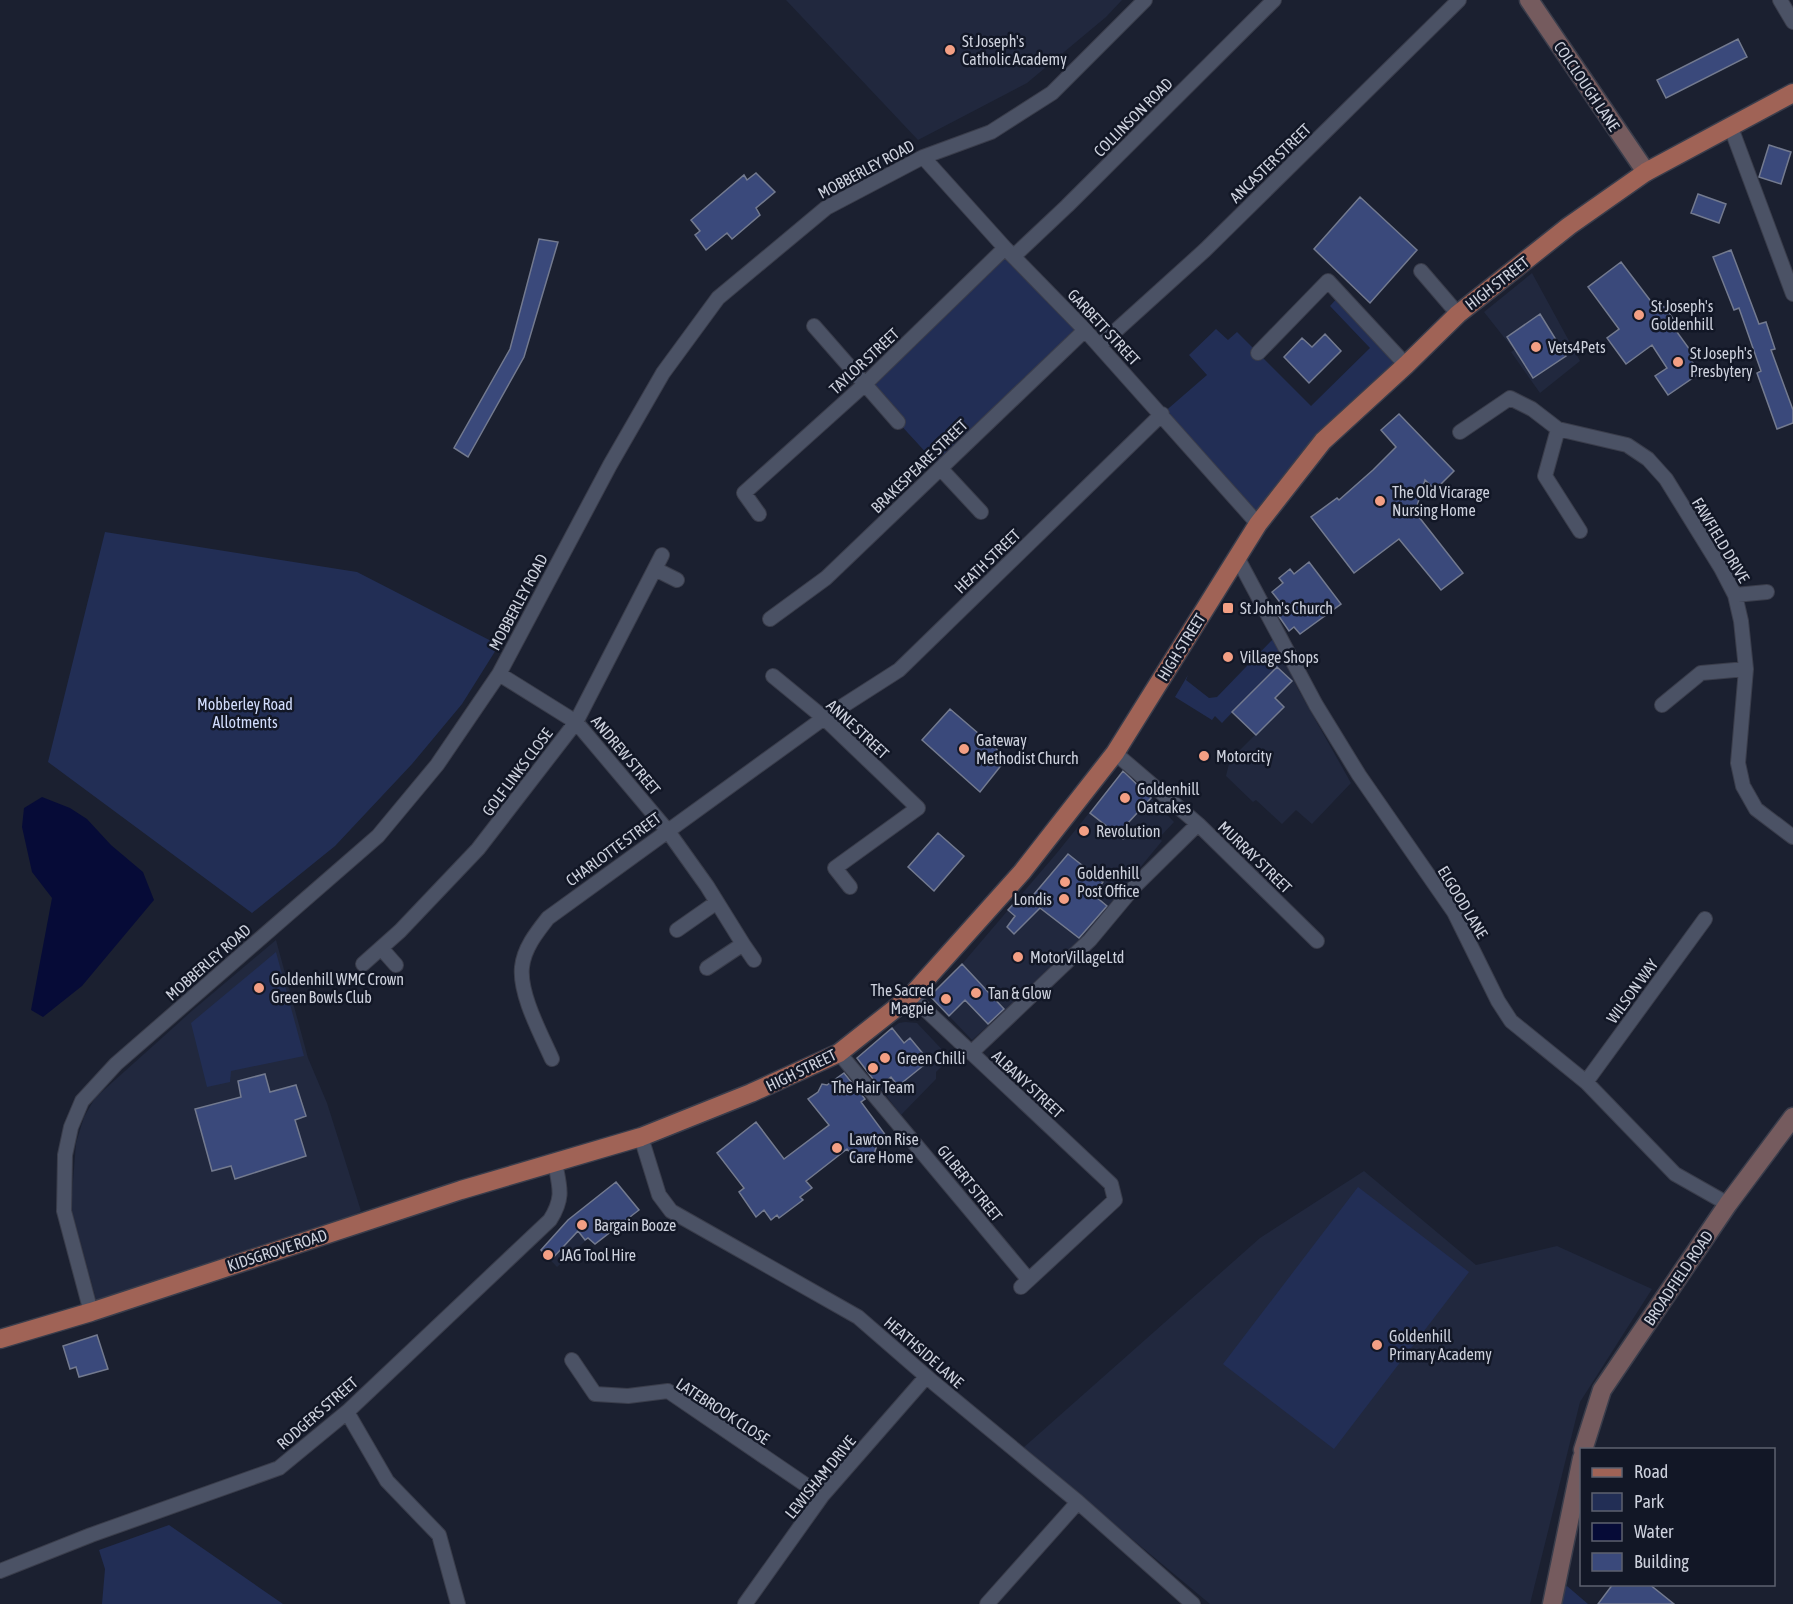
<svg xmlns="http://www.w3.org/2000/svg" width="1793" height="1604" font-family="'Asap Condensed',sans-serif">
	<rect width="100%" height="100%" fill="#1b2030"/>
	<path fill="#21283e" d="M786 0H1122L1106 17 1027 83 918 140Z
		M1532 273 1580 361 1540 393 1511 352 1514 350 1484 312Z
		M1285 661 1298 689 1351 783 1312 824 1296 810 1282 824 1256 800 1253 802 1226 776 1230 760 1255 735 1232 712 1270 673Z
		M1122 772H1126L1174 822 1159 838 1162 841 1072 950 972 1040 930 996 962 964 1056 854Z
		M276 940 308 1058 327 1103 361 1211 347 1219 97 1303 71 1207 76 1143 84 1117 95 1098 193 1010Z
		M905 1022 917 1023 950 1058 936 1072V1079L901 1115 857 1058 892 1028 899 1023Z
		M1364 1171 1476 1265 1557 1246 1652 1289 1580 1402 1530 1604H1210L1023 1448 1260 1238Z
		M569 1221 593 1234 557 1267 541 1250Z"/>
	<path fill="#222e55" d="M1005 248 1085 330 941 469 864 385Z
		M1340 295 1402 360 1253 519 1162 414 1207 375 1189 355 1216 329 1228 340 1237 332 1311 406 1370 348 1330 306Z
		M105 532 357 572 499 645 462 704 412 764 335 846 252 913 48 762Z
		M1274 638 1285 661 1270 673 1222 723 1215 716 1212 720 1175 697 1188 675 1186 680 1209 698 1217 697Z
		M276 952 304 1056 231 1071 230 1082 207 1087 191 1023Z
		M1358 1187 1469 1272 1334 1449 1223 1364Z
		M169 1525 283 1604H102L105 1569 99 1550Z
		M1567 1586 1588 1604H1560L1562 1590Z"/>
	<path fill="#060b37" d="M42 797 70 808 87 819 111 845 143 872 154 900 82 986 43 1017 31 1010 52 898 32 872 22 827 24 808Z"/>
	<path fill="#3a497b" stroke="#737a8f" stroke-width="1.5" d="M1738 39 1747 57 1666 98 1657 80Z
		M1769 145 1791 152 1781 184 1759 177Z
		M756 173 775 192 756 208 760 215 732 239 727 233 706 250 695 235 700 231 691 220 744 175 747 180Z
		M1698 194 1726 204 1719 223 1691 213Z
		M1360 197 1417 250 1370 303 1314 249Z
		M539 239 558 242 524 357 468 457 454 448 510 349Z
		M1731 250 1759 324 1766 322 1775 349 1771 350 1793 410V423L1777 429 1757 373 1761 371 1739 308 1734 310 1713 257Z
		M1621 262 1653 304 1659 300 1678 325 1674 328 1693 354 1689 357 1700 373 1668 395 1655 376 1667 368 1652 345 1626 364 1607 338 1619 329 1588 287Z
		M1540 314 1566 356 1533 378 1507 337Z
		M1325 334 1341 351 1309 383 1284 357 1302 338 1312 347Z
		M1399 414 1454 471 1435 490 1425 480 1416 509 1422 516 1419 517 1463 573 1441 590 1399 539 1354 573 1311 517 1337 498 1339 500 1373 470 1396 447 1381 430Z
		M1309 562 1341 604 1300 634 1294 627 1289 631 1278 615 1276 611 1283 606 1272 592 1283 583 1279 578 1290 569 1294 574Z
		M1277 667 1292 681 1275 698 1284 707 1256 735 1232 712Z
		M950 709 1007 758 980 792 922 740Z
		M1123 771 1151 798 1127 824 1132 828 1123 839 1090 813Z
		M938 833 964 856 934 891 908 867Z
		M1068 854 1103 882 1094 895 1107 906 1079 938 1040 908 1014 934 1007 927 1015 916 1008 910 1017 900 1024 906Z
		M962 964 1004 1009 988 1024 965 1000 949 1016 930 996Z
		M892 1028 904 1043 910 1038 929 1061 898 1086 891 1077 879 1087 857 1058Z
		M844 1073 865 1099 861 1102 887 1137 877 1145 874 1154H865L856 1161 847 1149 806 1181 812 1188 800 1197 803 1200 779 1218 777 1215 771 1220 764 1210 756 1217 739 1192 744 1188 717 1153 756 1122 784 1159 829 1125 808 1099 818 1092 822 1084 827 1085Z
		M265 1074 270 1092 296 1085 306 1116 295 1120 306 1156 235 1179 231 1166 212 1171 195 1109 241 1097 238 1081Z
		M616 1182 639 1210 595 1244 588 1238 585 1240 578 1231 551 1260 541 1250 568 1220Z
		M97 1335 108 1369 79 1377 76 1367 70 1369 63 1346Z
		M1613 1584H1649L1674 1604H1598Z"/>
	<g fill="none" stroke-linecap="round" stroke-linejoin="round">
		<defs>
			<path id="street" d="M1780 0 1793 22
				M1730 125 1793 294
				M923 157 1005 248 1085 330 1258 524
				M1014 256 1067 206 1274 0
				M1421 271 1458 314
				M814 326 898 422
				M1100 345 1205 250 1459 0
				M1258 353 1328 281 1406 365
				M1558 429 1545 476 1580 531
				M1460 432 1510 398 1532 409 1558 429 1627 445 1648 459 1666 479 1721 568 1735 595 1741 621 1746 669 1738 763 1743 786 1756 809 1793 837
				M941 469 981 512
				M759 514 744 493 864 385 1005 248
				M1237 557 1316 705 1359 775 1454 912 1498 1001 1511 1021 1586 1082 1675 1174 1728 1204
				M655 569 677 580
				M1735 595 1767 592
				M770 619 826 578 1085 330
				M499 674 576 722 667 830 707 886 743 944 707 968
				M773 676 824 718 918 808 835 868 850 887
				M1662 705 1701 673 1746 669
				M1115 753 1198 824 1317 941
				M677 930 717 902
				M743 944 754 960
				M381 948 396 965
				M363 964 400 931 478 849 576 722 662 555
				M911 996 1111 1184 1115 1200 1021 1287
				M839 1053 1028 1279
				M971 1053 1090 940 1135 886 1198 824
				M552 1059C541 1034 519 994 522 967 524 948 537 932 548 918L824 718 899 670 1162 414
				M1586 1082 1705 919
				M641 1137 659 1195 671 1211 858 1317 934 1383 1078 1502 1193 1604
				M91 1312 64 1211 65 1155 71 1127 82 1101 116 1064 378 836 437 765 499 674 610 465 663 373 718 298 826 208 923 157 991 132 1052 93 1145 0
				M572 1360 595 1394 628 1396 668 1391 822 1496
				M347 1412 387 1481 439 1535 458 1604
				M0 1571 91 1535 279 1468 347 1412 550 1220C564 1198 560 1188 555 1163
				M745 1604 822 1496 926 1377
				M987 1604 1078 1502"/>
			<path id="secondary" d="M1529 0 1646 172
				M1583 1450 1602 1390 1728 1204 1793 1117
				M1552 1604 1582 1458"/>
			<path id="primary" d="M0 1339 91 1312 461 1190 641 1137 751 1093 839 1053 911 996 1022 872 1115 753 1258 524 1323 441 1406 365 1458 314 1569 226 1646 172 1793 93"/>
		</defs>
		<use href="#street" stroke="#3a3d4b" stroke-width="16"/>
		<use href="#secondary" stroke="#3a3d4b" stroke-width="21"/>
		<use href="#primary" stroke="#3a3d4b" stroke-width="21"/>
		<use href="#street" stroke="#4b5265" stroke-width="14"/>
		<use href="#secondary" stroke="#755b5e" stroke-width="18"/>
		<use href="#primary" stroke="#a06356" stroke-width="18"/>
	</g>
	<g fill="#f39f84" stroke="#121726" stroke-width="2">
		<circle cx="950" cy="50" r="6"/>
		<circle cx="1639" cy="315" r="6"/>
		<circle cx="1536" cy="347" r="6"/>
		<circle cx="1678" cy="362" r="6"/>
		<circle cx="1380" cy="501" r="6"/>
		<rect x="1222" y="602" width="12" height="12" rx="3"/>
		<circle cx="1228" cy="657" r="6"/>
		<circle cx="964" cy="749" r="6"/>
		<circle cx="1204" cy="756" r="6"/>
		<circle cx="1125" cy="798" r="6"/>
		<circle cx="1084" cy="831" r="6"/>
		<circle cx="1065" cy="882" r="6"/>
		<circle cx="1064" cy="899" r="6"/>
		<circle cx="1018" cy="957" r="6"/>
		<circle cx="259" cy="988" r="6"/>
		<circle cx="976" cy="993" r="6"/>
		<circle cx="946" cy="999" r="6"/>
		<circle cx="885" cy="1058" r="6"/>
		<circle cx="873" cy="1068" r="6"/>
		<circle cx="837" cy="1148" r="6"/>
		<circle cx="582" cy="1225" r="6"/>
		<circle cx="548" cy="1255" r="6"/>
		<circle cx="1377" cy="1345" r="6"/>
	</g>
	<g text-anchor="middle" stroke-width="5" stroke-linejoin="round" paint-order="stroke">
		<g font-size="16" fill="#cdd1dd" stroke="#121726" text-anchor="start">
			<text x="962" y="47">St Joseph's<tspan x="962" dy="18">Catholic Academy</tspan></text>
			<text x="1651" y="312">St Joseph's<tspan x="1651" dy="18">Goldenhill</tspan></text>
			<text x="1548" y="353">Vets4Pets</text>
			<text x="1690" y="359">St Joseph's<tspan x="1690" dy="18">Presbytery</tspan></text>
			<text x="1392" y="498">The Old Vicarage<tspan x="1392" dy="18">Nursing Home</tspan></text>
			<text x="1240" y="614">St John's Church</text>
			<text x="1240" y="663">Village Shops</text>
			<text x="976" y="746">Gateway<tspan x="976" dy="18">Methodist Church</tspan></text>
			<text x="1216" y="762">Motorcity</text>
			<text x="1137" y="795">Goldenhill<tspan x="1137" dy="18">Oatcakes</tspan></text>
			<text x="1096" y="837">Revolution</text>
			<text x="1077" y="879">Goldenhill<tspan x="1077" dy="18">Post Office</tspan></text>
			<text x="1052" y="905" text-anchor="end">Londis</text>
			<text x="1030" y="963">MotorVillageLtd</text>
			<text x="271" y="985">Goldenhill WMC Crown<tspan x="271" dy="18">Green Bowls Club</tspan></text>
			<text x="934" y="996" text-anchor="end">The Sacred<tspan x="934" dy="18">Magpie</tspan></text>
			<text x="988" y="999">Tan &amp; Glow</text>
			<text x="897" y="1064">Green Chilli</text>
			<text x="873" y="1093" text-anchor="middle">The Hair Team</text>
			<text x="849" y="1145">Lawton Rise<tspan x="849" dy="18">Care Home</tspan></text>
			<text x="594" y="1231">Bargain Booze</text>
			<text x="560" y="1261">JAG Tool Hire</text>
			<text x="1389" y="1342">Goldenhill<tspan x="1389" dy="18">Primary Academy</tspan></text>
		</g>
		<g font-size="16" fill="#cdd1dd" stroke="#121726">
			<text transform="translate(1587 86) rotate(56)" y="6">COLCLOUGH LANE</text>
			<text transform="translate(1133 117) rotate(-45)" y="6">COLLINSON ROAD</text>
			<text transform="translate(1270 163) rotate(-44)" y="6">ANCASTER STREET</text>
			<text transform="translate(866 169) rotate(-28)" y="6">MOBBERLEY ROAD</text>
			<text transform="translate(1497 283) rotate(-38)" y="6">HIGH STREET</text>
			<text transform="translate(1104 327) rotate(47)" y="6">GARBETT STREET</text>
			<text transform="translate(864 361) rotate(-43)" y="6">TAYLOR STREET</text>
			<text transform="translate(919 466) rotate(-44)" y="6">BRAKESPEARE STREET</text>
			<text transform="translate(1721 540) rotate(59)" y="6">FAWFIELD DRIVE</text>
			<text transform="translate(987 561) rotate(-44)" y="6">HEATH STREET</text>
			<text transform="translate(518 602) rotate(-62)" y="6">MOBBERLEY ROAD</text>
			<text transform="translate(1181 647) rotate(-58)" y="6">HIGH STREET</text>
			<text transform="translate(858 729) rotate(43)" y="6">ANNE STREET</text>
			<text transform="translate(626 755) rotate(50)" y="6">ANDREW STREET</text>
			<text transform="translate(517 772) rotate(-53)" y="6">GOLF LINKS CLOSE</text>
			<text transform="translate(613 849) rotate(-36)" y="6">CHARLOTTE STREET</text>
			<text transform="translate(1255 857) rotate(44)" y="6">MURRAY STREET</text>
			<text transform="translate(1463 902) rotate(59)" y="6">ELGOOD LANE</text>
			<text transform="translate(208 962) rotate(-41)" y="6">MOBBERLEY ROAD</text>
			<text transform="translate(1632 991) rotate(-54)" y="6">WILSON WAY</text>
			<text transform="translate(801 1070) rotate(-26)" y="6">HIGH STREET</text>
			<text transform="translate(1028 1084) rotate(43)" y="6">ALBANY STREET</text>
			<text transform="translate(970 1183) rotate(51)" y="6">GILBERT STREET</text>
			<text transform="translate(277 1250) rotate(-18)" y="6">KIDSGROVE ROAD</text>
			<text transform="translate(1678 1278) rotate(-56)" y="6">BROADFIELD ROAD</text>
			<text transform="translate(924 1352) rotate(41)" y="6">HEATHSIDE LANE</text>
			<text transform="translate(723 1411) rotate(33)" y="6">LATEBROOK CLOSE</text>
			<text transform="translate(317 1413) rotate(-41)" y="6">RODGERS STREET</text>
			<text transform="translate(820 1477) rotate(-51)" y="6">LEWISHAM DRIVE</text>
		</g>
		<g font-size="16" fill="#d2ddfd" stroke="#121726">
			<text x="245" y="710">Mobberley Road<tspan x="245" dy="18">Allotments</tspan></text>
		</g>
	</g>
	<rect x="1580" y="1448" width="195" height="138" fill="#121726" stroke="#5d616f" stroke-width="1.5"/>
	<rect x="1592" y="1468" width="30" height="9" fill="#a06356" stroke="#5d616f" stroke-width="1.5"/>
	<text x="1634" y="1478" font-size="18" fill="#cdd1dd">Road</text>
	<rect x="1592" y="1493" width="30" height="18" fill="#222e55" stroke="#5d616f" stroke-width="1.5"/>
	<text x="1634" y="1508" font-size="18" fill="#cdd1dd">Park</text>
	<rect x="1592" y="1523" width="30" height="18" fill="#060b37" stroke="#5d616f" stroke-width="1.5"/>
	<text x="1634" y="1538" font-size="18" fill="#cdd1dd">Water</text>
	<rect x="1592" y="1553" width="30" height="18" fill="#3a497b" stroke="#5d616f" stroke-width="1.5"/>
	<text x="1634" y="1568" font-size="18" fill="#cdd1dd">Building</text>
</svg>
